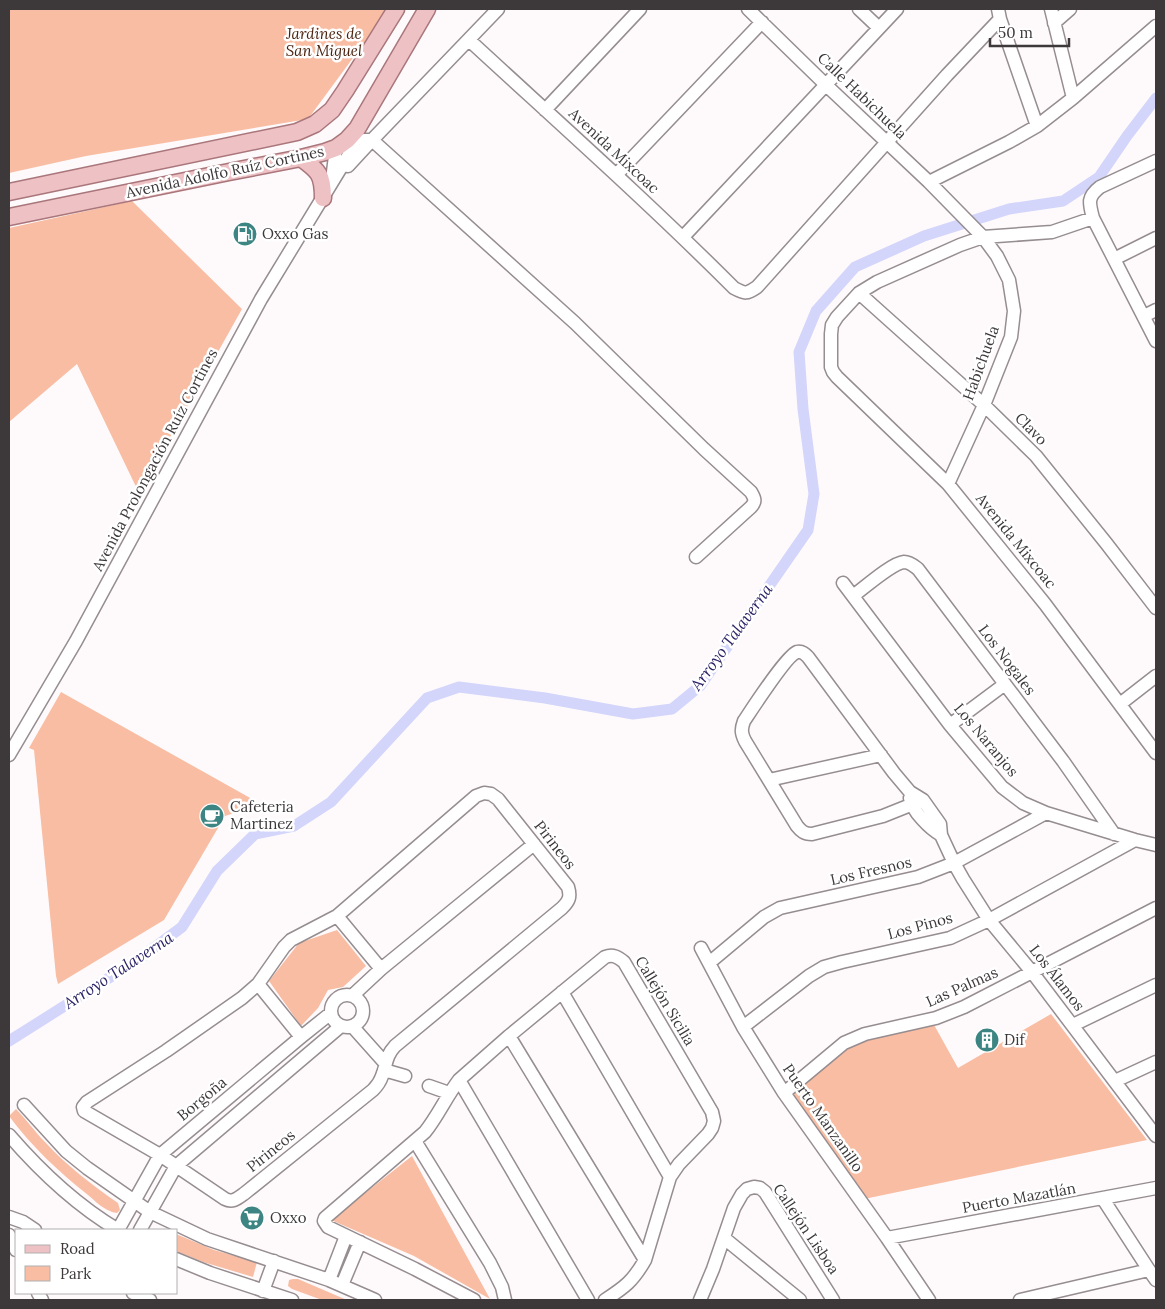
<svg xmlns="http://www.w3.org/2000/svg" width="1165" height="1309" font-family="Lora,serif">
	<rect width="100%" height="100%" fill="#fefafc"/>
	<path fill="#f8bda2" d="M9 9H389L308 119 86 156 9 173Z
		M132 201 242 309 139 493 77 364 9 422V228Z
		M61 692 261 804 225 816 164 920 58 984 56 976 34 750 29 748Z
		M337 930 366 966 343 987 328 990 318 1008 301 1026 269 981 299 943Z
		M1051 1014 1147 1140 864 1199 791 1100 795 1085 843 1046 933 1023 958 1068Z
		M16 1109C27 1120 35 1132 45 1142 67 1166 92 1185 118 1203L120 1210 117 1213C116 1213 111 1212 110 1211 102 1208 95 1201 88 1195 59 1172 31 1146 9 1116Z
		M412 1156 490 1299 414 1256 331 1220Z
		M176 1234 214 1250 257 1262 253 1277 203 1262 176 1251Z
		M293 1279H298L347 1300H322L292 1289 288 1286 289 1280Z"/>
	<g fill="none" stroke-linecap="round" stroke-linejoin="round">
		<path stroke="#d3d5fa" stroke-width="11" d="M9 1041 139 959 182 927 217 871 255 834 294 826 331 802 427 698 459 687 545 698 633 714 672 709 700 686 808 530 814 494 803 409 799 352 816 311 855 267 924 236 1009 209 1063 201 1099 177 1127 136 1156 98"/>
		<defs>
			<path id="minor" d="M748 9 826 85 929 182 983 237 997 256 1009 280 1014 311 1011 337 984 405 948 484
				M859 9 879 28
				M998 9 1000 19 1037 126
				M1051 9 1073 98
				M1054 23 1070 9
				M469 40C558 122 648 202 734 288 745 294 747 294 757 287L947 75 1000 19
				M545 110 640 9
				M364 140H372L498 9
				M1156 161 1100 187C1087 197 1089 203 1093 218L1156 341
				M348 166 372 140 575 323 704 449 751 492C755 499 756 501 751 507L696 557
				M617 174 762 22
				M332 180 336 148
				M929 182 1009 142 1037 126 1073 98 1156 26
				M1093 218 1052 232 983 237 960 245 877 282 859 293 837 317 832 325 831 334V367L833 372 837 377 948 484 1045 604 1156 753
				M683 237 897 9
				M1114 259 1156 238
				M859 293 984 405 1036 456 1106 543 1156 608
				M1144 316 1156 310
				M843 583 950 725 1002 787 1023 803 1046 813 1135 840 1156 845
				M853 596C864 588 892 563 904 562 910 562 914 566 918 569L1063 761 1114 834
				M1120 704 1156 676
				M950 725 1005 684
				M9 755 76 641 261 299 348 156 355 140 356 131
				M769 780 881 755
				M484 793 491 794 498 799 568 887C571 897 569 901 562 908L395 1046C385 1057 387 1064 382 1076 380 1082 377 1086 373 1090L245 1193C238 1198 233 1203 225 1199L160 1155 84 1111 83 1107 87 1102 166 1051 242 998 258 984 284 947 291 940 337 916 476 796Z
				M910 798C912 811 930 829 941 835
				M923 800 883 816 812 834C804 834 801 831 797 826L745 741C741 733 741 729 744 721 752 709 787 655 797 652 802 651 805 654 808 657L894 773 910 792 923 800 940 824 941 835 954 863 963 879 989 920 1032 972 1156 1136
				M337 916 381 969
				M701 948 743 1027 784 1093 887 1238 929 1300
				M709 963 764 917 780 908 918 877 954 863 1046 813
				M258 984 301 1037
				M562 992 670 1177
				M331 1011a16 16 0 1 1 32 0a16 16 0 1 1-32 0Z
				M352 996 381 969 534 844
				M1073 1025 1156 985
				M352 1026 385 1063
				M743 1027 809 976 824 967 842 962 950 938 989 920 1135 840
				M509 1036 645 1260
				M384 1070 405 1076
				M459 1080 588 1300
				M1115 1081 1156 1062
				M429 1086 449 1093
				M784 1093 844 1043 865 1034 936 1018 964 1007 1156 908
				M24 1105 66 1151 87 1168 150 1212 207 1239 329 1280 375 1300
				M9 1135C41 1172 76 1205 118 1230
				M415 1141 490 1263 502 1287 505 1300
				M1103 1199 1149 1270 1156 1280
				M9 1217 23 1222 35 1230
				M118 1230 160 1155 301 1037 331 1013
				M140 1230 176 1166 341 1026
				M9 1235 16 1250
				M724 1238 800 1300
				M887 1238 1156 1188
				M176 1259 210 1273 292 1300
				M329 1280 346 1236
				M342 1285 360 1242
				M263 1291 274 1261
				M38 1293 42 1300
				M133 1293 150 1300
				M474 1300 415 1269 328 1227 324 1221 325 1218 425 1132C438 1116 446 1097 459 1080L509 1036 605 957C613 954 618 957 624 962L712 1112 714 1121 712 1128 708 1134 679 1164 670 1177 645 1260C633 1281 625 1287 605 1300
				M700 1300 713 1269 734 1208 742 1194 747 1189 754 1187 760 1188 765 1192 833 1300
				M1020 1300 1149 1270"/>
			<path id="major" d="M301 158C319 171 323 175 323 198
				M9 192 297 132 315 124 332 110 345 91 396 9
				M9 217 229 172 301 158 325 152 336 148 347 140 357 129 427 9"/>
		</defs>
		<use href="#minor" stroke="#968d91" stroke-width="15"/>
		<use href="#major" stroke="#a9767b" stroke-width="19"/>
		<use href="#minor" stroke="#fff" stroke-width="12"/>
		<use href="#major" stroke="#eec1c4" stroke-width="16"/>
	</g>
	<defs>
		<symbol id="fuel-disc" viewBox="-11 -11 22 22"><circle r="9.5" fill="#3d8582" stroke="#fff"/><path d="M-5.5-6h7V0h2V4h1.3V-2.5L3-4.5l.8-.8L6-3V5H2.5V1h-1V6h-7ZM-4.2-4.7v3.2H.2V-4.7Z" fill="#fff"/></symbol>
		<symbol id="cafe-disc" viewBox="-11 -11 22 22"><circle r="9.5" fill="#3d8582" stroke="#fff"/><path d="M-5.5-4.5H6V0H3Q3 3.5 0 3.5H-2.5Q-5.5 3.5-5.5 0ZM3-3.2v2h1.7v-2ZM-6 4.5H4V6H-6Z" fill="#fff"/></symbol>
		<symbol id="building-disc" viewBox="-11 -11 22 22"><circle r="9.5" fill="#3d8582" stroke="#fff"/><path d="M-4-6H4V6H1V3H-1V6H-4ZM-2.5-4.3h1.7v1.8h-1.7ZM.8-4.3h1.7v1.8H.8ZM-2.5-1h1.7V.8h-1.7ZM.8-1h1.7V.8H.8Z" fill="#fff"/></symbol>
		<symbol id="supermarket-disc" viewBox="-11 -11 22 22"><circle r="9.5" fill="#3d8582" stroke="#fff"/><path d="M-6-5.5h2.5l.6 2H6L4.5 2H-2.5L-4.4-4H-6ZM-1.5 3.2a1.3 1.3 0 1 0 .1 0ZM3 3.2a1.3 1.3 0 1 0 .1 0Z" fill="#fff"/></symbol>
	</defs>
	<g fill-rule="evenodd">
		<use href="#fuel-disc" x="231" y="220" width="28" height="28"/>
		<use href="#cafe-disc" x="198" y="802" width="28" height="28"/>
		<use href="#building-disc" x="973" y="1026" width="28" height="28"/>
		<use href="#supermarket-disc" x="238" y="1204" width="28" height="28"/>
	</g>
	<g text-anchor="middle" stroke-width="5" stroke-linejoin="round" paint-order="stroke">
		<g font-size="15" font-style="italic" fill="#471f0b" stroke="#fff">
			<text x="324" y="39">Jardines de<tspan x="324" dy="17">San Miguel</tspan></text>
		</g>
		<g font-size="15" fill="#3d393b" stroke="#fff">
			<text transform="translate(862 96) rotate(44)" y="5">Calle Habichuela</text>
			<text transform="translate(614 151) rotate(43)" y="5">Avenida Mixcoac</text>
			<text transform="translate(225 172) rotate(-12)" y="5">Avenida Adolfo Ruíz Cortines</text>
			<text transform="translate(981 363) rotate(-70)" y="5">Habichuela</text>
			<text transform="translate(1031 429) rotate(45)" y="5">Clavo</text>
			<text transform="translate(155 460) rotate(-62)" y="5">Avenida Prolongación Ruíz Cortines</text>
			<text transform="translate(1016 541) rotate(51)" y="5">Avenida Mixcoac</text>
			<text transform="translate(1007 660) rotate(53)" y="5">Los Nogales</text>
			<text transform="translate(986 740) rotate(50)" y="5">Los Naranjos</text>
			<text transform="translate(555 845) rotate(52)" y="5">Pirineos</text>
			<text transform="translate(871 871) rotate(-13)" y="5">Los Fresnos</text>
			<text transform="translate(920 926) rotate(-15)" y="5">Los Pinos</text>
			<text transform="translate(1057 978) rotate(52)" y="5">Los Álamos</text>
			<text transform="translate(962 987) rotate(-24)" y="5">Las Palmas</text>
			<text transform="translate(665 1001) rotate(59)" y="5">Callejón Sicilia</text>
			<text transform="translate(202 1099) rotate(-40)" y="5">Borgoña</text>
			<text transform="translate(823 1118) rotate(55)" y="5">Puerto Manzanillo</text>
			<text transform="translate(271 1151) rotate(-39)" y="5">Pirineos</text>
			<text transform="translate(1019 1198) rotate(-10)" y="5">Puerto Mazatlán</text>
			<text transform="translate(806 1229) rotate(56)" y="5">Callejón Lisboa</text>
		</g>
		<g font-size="15" fill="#3d393b" stroke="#fff" text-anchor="start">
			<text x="262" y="239">Oxxo Gas</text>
			<text x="230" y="812">Cafeteria<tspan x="230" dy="17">Martinez</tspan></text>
			<text x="1004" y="1045">Dif</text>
			<text x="270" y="1223">Oxxo</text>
		</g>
		<g font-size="16" font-style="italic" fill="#2c2367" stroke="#fff">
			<text transform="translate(731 637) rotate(-54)" y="6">Arroyo Talaverna</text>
			<text transform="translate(118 970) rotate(-33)" y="6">Arroyo Talaverna</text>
		</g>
	</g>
	<rect width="1165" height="1309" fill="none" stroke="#3d393b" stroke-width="20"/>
	<rect x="15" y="1229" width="162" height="65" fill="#ffffff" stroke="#b1b0b1"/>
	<rect x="25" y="1245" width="25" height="8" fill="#eec1c4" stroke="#b1b0b1"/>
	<text x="60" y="1254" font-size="15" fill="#3d393b">Road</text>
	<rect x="25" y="1266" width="25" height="15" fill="#f8bda2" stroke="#b1b0b1"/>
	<text x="60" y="1279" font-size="15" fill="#3d393b">Park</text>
	<path d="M990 38v8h79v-8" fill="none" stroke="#3d393b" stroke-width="2.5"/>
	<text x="998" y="38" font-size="15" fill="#3d393b" stroke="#ffffff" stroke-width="4" paint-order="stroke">50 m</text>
</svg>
